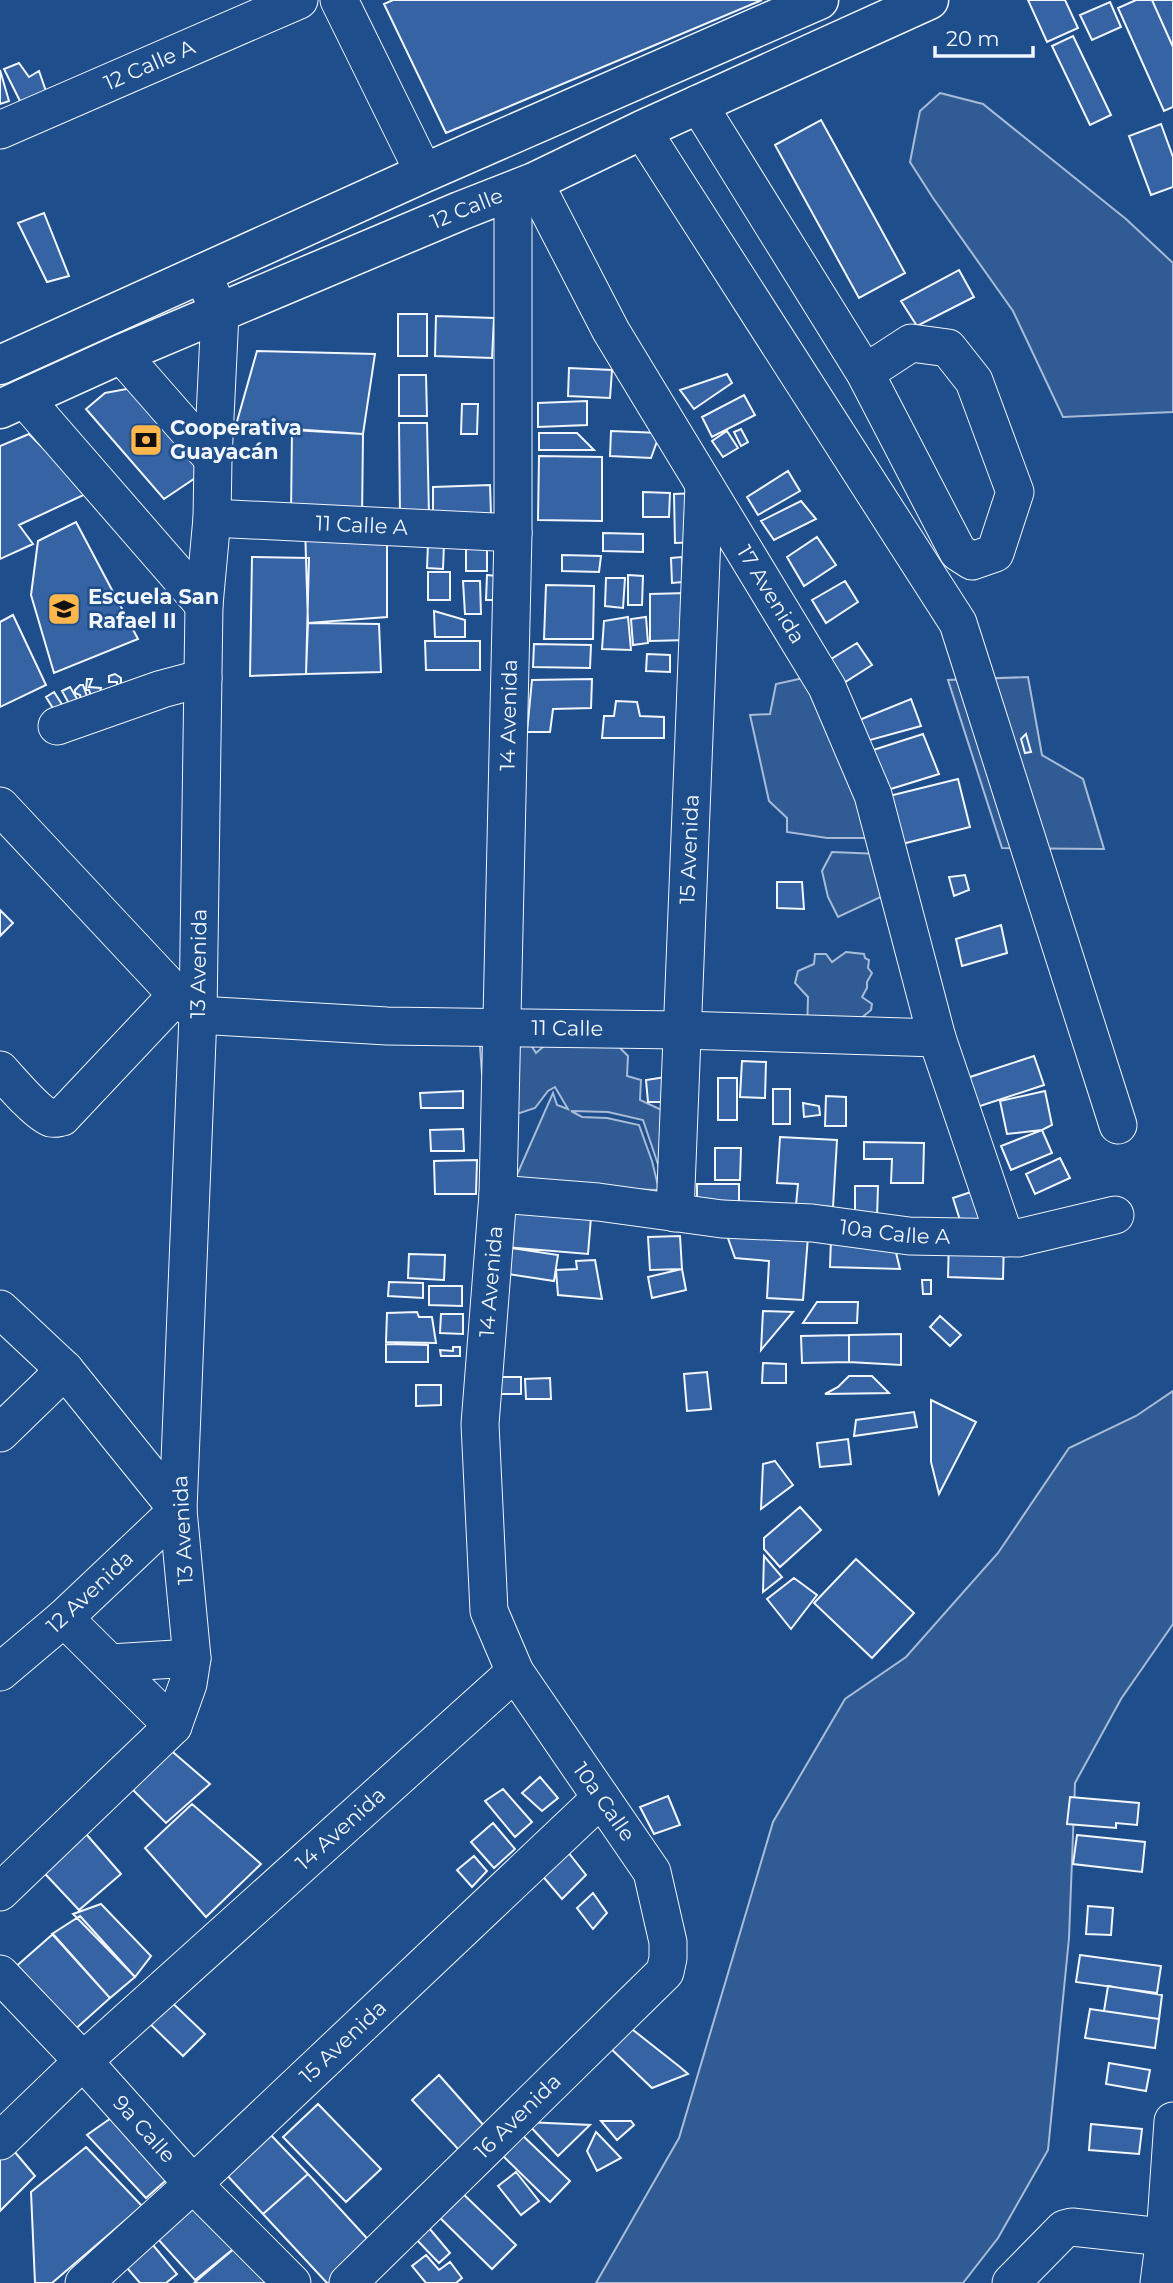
<svg xmlns="http://www.w3.org/2000/svg" width="1173" height="2283" font-family="Montserrat,sans-serif">
	<rect width="100%" height="100%" fill="#1f4e8c"/>
	<path fill="#305b95" stroke="#a8bbd7" stroke-width="2" d="M940 93 983 104 1126 219 1173 263V412L1063 417 1013 311 933 198 910 162 920 111Z
		M808 677 880 838H827L787 832V818L769 801 750 715 770 714 776 684Z
		M1028 677 1042 755 1083 779 1104 849 1002 848 948 680Z
		M832 852 879 854 885 895 838 917 828 897 822 871Z
		M846 952 864 954 865 958 869 960 868 968 872 973 867 982V988L862 997 872 1004 871 1010 854 1024 807 1032 808 997 795 983 798 971 814 964 815 954H826L832 962Z
		M488 1042 531 1045 536 1053 544 1046 616 1044 628 1056 627 1076 641 1080 640 1100 668 1113 666 1188 643 1120 608 1112 571 1111 582 1117 607 1118 639 1125 652 1161 659 1190 512 1186 553 1093 557 1105 568 1109 555 1087 548 1091 535 1108 514 1115 492 1097 482 1074 480 1047Z
		M1173 1391V1624L1121 1699 1075 1783 1069 1938 1048 2150 998 2238 963 2283H596L679 2138 773 1822 845 1699 906 1657 998 1553 1069 1448 1136 1416Z"/>
	<path fill="#3563a3" stroke="#f2f6ff" stroke-width="2" d="M393 0H762L446 133 384 4Z
		M1028 0H1065L1078 28 1047 42Z
		M1136 0H1152L1173 47V107L1164 111 1118 8Z
		M1152 0H1173V47Z
		M1110 2 1121 27 1092 40 1080 15Z
		M1073 36 1111 115 1090 125 1052 46Z
		M19 63 29 77 39 71 49 100 26 113 4 69Z
		M0 70 9 101 0 104Z
		M821 120 905 273 859 298 775 145Z
		M1161 124 1173 157V187L1151 195 1129 136Z
		M44 213 69 276 47 282 18 223Z
		M959 270 974 297 917 326 901 301Z
		M398 314H427V356H398Z
		M436 316 494 318 492 358 435 356Z
		M257 351 375 354 363 434 236 425Z
		M569 368 612 370 610 398 568 396Z
		M727 374 732 383 694 409 680 390Z
		M399 375H426L427 416H399Z
		M132 388 207 470 164 499 86 409 105 393Z
		M744 395 755 415 712 437 702 417Z
		M587 401V425L538 427V403Z
		M462 404H478L477 434H461Z
		M399 423H427L429 516H400Z
		M741 429 748 442 741 446 734 432Z
		M292 430 363 434 362 519 291 516Z
		M611 431 660 433 651 458 610 456Z
		M727 431 738 448 723 457 712 441Z
		M539 433H577L594 450H539Z
		M29 434 88 493 19 525 33 544 0 559V446Z
		M539 456 602 457V521L538 520Z
		M788 471 800 491 758 515 747 497Z
		M490 485 491 515 433 516V487Z
		M643 492 670 493 669 517H643Z
		M699 493 701 542 675 543 674 494Z
		M801 501 816 519 774 540 761 521Z
		M76 522 138 639 54 673 31 595 38 541Z
		M305 527 387 542V617L308 623Z
		M603 533 643 534V552L603 551Z
		M817 537 836 565 804 586 787 557Z
		M466 543H487V571H466Z
		M428 544H444L443 569 427 568Z
		M562 555 601 556 599 572 562 571Z
		M252 557 309 558 306 674 250 676Z
		M682 557 683 582 672 583 671 558Z
		M428 572H450V600H428Z
		M487 575 497 576V600H486Z
		M628 575 643 576 642 605H628Z
		M606 578H625L623 608 605 606Z
		M463 581H480L481 614H465Z
		M845 581 858 602 826 623 812 600Z
		M546 585 594 586 593 639H544Z
		M687 593V640L650 641V594Z
		M434 611 465 620V637H435Z
		M13 615 46 685 0 707V622Z
		M628 617 631 650 602 649 604 621Z
		M646 617 648 643 633 645 631 619Z
		M308 623 379 624 381 672 306 674Z
		M425 641H480V670H426Z
		M857 643 872 665 839 686 828 661Z
		M534 644 591 645 590 668 533 667Z
		M647 654 670 655V672L646 671Z
		M115 674 121 678V687L117 686V682H109V676Z
		M87 679H92L89 687 101 688 99 696H91L89 690H86Z
		M592 679 591 708 553 709 550 732H527L532 680Z
		M80 685H83L88 699 81 700 80 695 75 693V690Z
		M70 687 79 702 71 707 62 691Z
		M54 692 65 709 59 718 46 697Z
		M911 699 921 726 863 742 847 725Z
		M616 701 637 702 640 716 664 717V738H602L604 716H614Z
		M923 734 939 774 878 793 867 752Z
		M1026 734 1031 752 1025 753 1021 739Z
		M958 779 970 827 894 846 881 798Z
		M965 875 969 890 954 896 949 877Z
		M777 882H802L804 909 777 908Z
		M0 910 13 923 0 936Z
		M1001 925 1007 953 962 966 956 939Z
		M1034 1056 1044 1085 977 1107 967 1078Z
		M742 1061 766 1062 765 1098 740 1097Z
		M666 1077 668 1102H648L646 1080Z
		M718 1078H737V1120H718Z
		M773 1089H790V1124H773Z
		M463 1091V1108H421L420 1093Z
		M1045 1091 1052 1125 1042 1130 1007 1134 1000 1101Z
		M826 1096 846 1097V1126H825Z
		M803 1103 819 1106 820 1115 804 1117Z
		M463 1129 464 1151H431L430 1130Z
		M1042 1130 1052 1153 1011 1170 1001 1146Z
		M780 1137 837 1140 833 1207 796 1205 798 1184 777 1183Z
		M864 1142 924 1143 923 1183H891L892 1159H864Z
		M715 1148H741L740 1180H715Z
		M1060 1158 1070 1178 1035 1194 1026 1174Z
		M477 1160 476 1194H435L434 1161Z
		M697 1184H739V1211H697Z
		M855 1186H878L877 1218H855Z
		M977 1190 989 1227 965 1236 953 1198Z
		M506 1205H592L588 1254 505 1247Z
		M724 1227 808 1237 803 1300 767 1298 769 1261 735 1258Z
		M680 1236 682 1269 650 1270 648 1237Z
		M831 1238 893 1240 900 1269 830 1267Z
		M949 1239 1004 1240 1003 1279 948 1277Z
		M505 1247 558 1255 554 1281 502 1273Z
		M409 1254 445 1255 444 1280 408 1278Z
		M595 1260 602 1299 558 1295 556 1270 577 1269 576 1261Z
		M682 1269 686 1290 652 1298 648 1277Z
		M922 1280H931V1294H923Z
		M389 1282 423 1283V1298L388 1296Z
		M429 1286H462V1306L429 1305Z
		M817 1302H858L857 1323H803Z
		M763 1311 793 1312 761 1350Z
		M417 1312 419 1317H432L436 1343 386 1342 387 1313Z
		M441 1314H463V1334L440 1333Z
		M940 1316 961 1335 950 1346 930 1327Z
		M901 1334V1365L849 1362V1335Z
		M849 1335V1362L802 1363 801 1336Z
		M386 1344 428 1345V1362H386Z
		M453 1347H460V1356H441L440 1350 453 1351Z
		M763 1363 786 1364V1383H762Z
		M707 1372 711 1409 687 1411 684 1374Z
		M849 1376H872L889 1393 825 1394 838 1387Z
		M500 1377H521V1394H500Z
		M550 1378 551 1399H526L525 1379Z
		M416 1385H441V1405L416 1406Z
		M931 1400 976 1422 939 1494 931 1462Z
		M914 1412 917 1427 854 1436 856 1420Z
		M848 1439 851 1464 820 1467 817 1443Z
		M775 1461 793 1485 761 1509 763 1464Z
		M800 1507 821 1530 780 1567 764 1549V1538Z
		M764 1556 782 1577 763 1592Z
		M856 1559 914 1613 872 1658 814 1603Z
		M794 1578 817 1595 791 1629 767 1599Z
		M160 1741 210 1784 166 1823 121 1778Z
		M540 1777 558 1798 542 1811 522 1793Z
		M503 1789 532 1822 515 1837 485 1801Z
		M668 1796 680 1825 654 1834 640 1807Z
		M1070 1797 1139 1803 1137 1825 1116 1823V1828L1067 1824Z
		M192 1804 261 1864 206 1917 145 1848Z
		M493 1823 515 1849 494 1868 471 1842Z
		M80 1827 121 1874 79 1910 34 1862Z
		M1077 1835 1145 1842 1142 1872 1073 1864Z
		M564 1847 586 1875 562 1899 540 1873Z
		M474 1856 487 1871 472 1887 457 1870Z
		M593 1893 607 1913 593 1929 577 1908Z
		M101 1904 151 1956 135 1977 73 1914Z
		M1088 1906 1113 1908 1111 1935 1086 1934Z
		M80 1916 135 1977 110 1998 52 1934Z
		M53 1934 110 1998 71 2033 13 1969Z
		M1080 1955 1161 1966 1157 1993 1076 1982Z
		M1108 1986 1162 1995 1159 2019 1104 2011Z
		M164 1995 205 2034 183 2056 143 2017Z
		M1090 2009 1159 2019 1155 2048 1085 2038Z
		M628 2026 680 2067 688 2074 652 2088 607 2045Z
		M1109 2063 1150 2070 1146 2091 1106 2084Z
		M439 2075 486 2128 459 2150 412 2100Z
		M318 2104 381 2169 346 2202 283 2137Z
		M114 2116 173 2174 146 2198 87 2135Z
		M601 2121H631L634 2125 617 2140Z
		M526 2122 590 2125 558 2156Z
		M1091 2124 1142 2129 1139 2154 1089 2150Z
		M268 2132 308 2174 263 2214 224 2172Z
		M519 2132 570 2181 550 2202 499 2152Z
		M596 2132 621 2158 597 2171 587 2151Z
		M9 2145 35 2176 0 2211V2154Z
		M86 2147 142 2206 52 2283H35L31 2192Z
		M516 2172 539 2201 521 2215 498 2186Z
		M308 2174 375 2247 335 2283H327L263 2214Z
		M456 2187 516 2245 492 2269 430 2208Z
		M203 2200 243 2241 195 2280 157 2238Z
		M429 2228 450 2253 439 2263 414 2237Z
		M148 2239 177 2274 166 2283H140L121 2261Z
		M243 2241 275 2283H194Z
		M426 2255 439 2270 450 2262 462 2278 456 2283H426L412 2266Z"/>
	<g fill="none" stroke-linecap="round" stroke-linejoin="round">
		<defs>
			<g id="minor">
				<path d="M339 0 424 173"/>
				<path d="M698 104 865 373 958 552 972 561 995 553 1015 492 974 381 948 348 911 343 865 373"/>
				<path id="s1" d="M0 130 299 0"/>
				<path d="M642 130 958 623 1118 1125"/>
				<path id="s2" d="M534 182 611 331 827 687 873 795 937 1038 1005 1238"/>
				<path d="M121 354 213 459"/>
				<path d="M24 398 204 605"/>
				<path id="s3" d="M212 518 513 533"/>
				<path d="M57 726 162 689 203 678"/>
				<path d="M0 806 177 995"/>
				<path id="s4" d="M0 1070C10 1081 38 1114 51 1118 56 1119 57 1118 62 1117L177 995 198 1015 387 1026 680 1030 937 1038"/>
				<path id="s5" d="M498 1194 598 1202 722 1219 812 1223 909 1236 1018 1238 1115 1215"/>
				<path id="s6" d="M675 1213 704 485"/>
				<path d="M0 1309 65 1370 178 1510 64 1618 0 1672"/>
				<path d="M0 1433 65 1370"/>
				<path d="M64 1618 173 1726"/>
				<path d="M110 1663 192 1658"/>
				<path id="s7" d="M0 1892 173 1726 188 1684 192 1658 178 1510 198 1015 204 605 212 518 213 459 220 313 202 273"/>
				<path id="s8" d="M0 1974 83 2061 193 2184 292 2283"/>
				<path id="s9" d="M0 2141 83 2061 515 1672"/>
				<path id="s10" d="M84 2283 193 2184 601 1798"/>
				<path id="s11" d="M348 2283 665 1972 668 1958V1942L652 1872 515 1672 489 1611 480 1424 498 1194 513 533V190"/>
				<path d="M1011 2283 1064 2229 1072 2227 1173 2238"/>
				<path d="M1159 2283 1165 2237 1173 2121"/>
			</g>
			<g id="major">
				<path d="M0 365 424 173 819 0"/>
				<path id="s12" d="M0 409 121 354 460 211 534 182 642 130 929 0"/>
			</g>
		</defs>
		<use href="#minor" stroke="#f2f6ff" stroke-width="39"/>
		<use href="#major" stroke="#f2f6ff" stroke-width="41"/>
		<use href="#minor" stroke="#1f4e8c" stroke-width="37"/>
		<use href="#major" stroke="#1f4e8c" stroke-width="38"/>
	</g>
	<defs>
		<symbol id="bank-square" viewBox="-11 -11 22 22"><rect x="-9" y="-9" width="18" height="18" rx="4" fill="#ffb74d" stroke="#1f4e8c"/><path d="M-6-4H6V4H-6ZM0-2.3a2.3 2.3 0 1 0 0 4.6a2.3 2.3 0 1 0 0-4.6Z" fill="#111"/></symbol>
		<symbol id="school-square" viewBox="-11 -11 22 22"><rect x="-9" y="-9" width="18" height="18" rx="4" fill="#ffb74d" stroke="#1f4e8c"/><path d="M0-5L7-2L0 1L-7-2ZM-4 1L0 2.5L4 1V4Q0 6-4 4Z" fill="#111"/></symbol>
	</defs>
	<g fill-rule="evenodd">
		<use href="#bank-square" x="127" y="421" width="38" height="38"/>
		<use href="#school-square" x="45" y="590" width="38" height="38"/>
	</g>
	<g text-anchor="middle" stroke-width="5" stroke-linejoin="round" paint-order="stroke">
		<g font-size="21" fill="#f2f6ff" stroke="#1f4e8c">
			<text dy="7" stroke="none"><textPath href="#s1" startOffset="163">12 Calle A</textPath></text>
			<text dy="7" stroke="none"><textPath href="#s12" startOffset="508">12 Calle</textPath></text>
			<text dy="7" stroke="none"><textPath href="#s3" startOffset="150">11 Calle A</textPath></text>
			<text dy="7" stroke="none"><textPath href="#s2" startOffset="476">17 Avenida</textPath></text>
			<text dy="7" stroke="none"><textPath href="#s11" startOffset="1752">14 Avenida</textPath></text>
			<text dy="7" stroke="none"><textPath href="#s6" startOffset="364">15 Avenida</textPath></text>
			<text dy="7" stroke="none"><textPath href="#s7" startOffset="1006">13 Avenida</textPath></text>
			<text dy="7" stroke="none"><textPath href="#s4" startOffset="648">11 Calle</textPath></text>
			<text dy="7" stroke="none"><textPath href="#s5" startOffset="399">10a Calle A</textPath></text>
			<text dy="7" stroke="none"><textPath href="#s11" startOffset="1185">14 Avenida</textPath></text>
			<text transform="translate(183 1530) rotate(-93)" y="7">13 Avenida</text>
			<text transform="translate(90 1592) rotate(-43)" y="7">12 Avenida</text>
			<text transform="translate(604 1802) rotate(55)" y="7">10a Calle</text>
			<text dy="7" stroke="none"><textPath href="#s9" startOffset="462">14 Avenida</textPath></text>
			<text dy="7" stroke="none"><textPath href="#s10" startOffset="354">15 Avenida</textPath></text>
			<text dy="7" stroke="none"><textPath href="#s11" startOffset="238">16 Avenida</textPath></text>
			<text dy="7" stroke="none"><textPath href="#s8" startOffset="212">9a Calle</textPath></text>
		</g>
		<g font-size="21" font-weight="bold" fill="#f2f6ff" stroke="#1f4e8c" text-anchor="start">
			<text x="170" y="435">Cooperativa<tspan x="170" dy="24">Guayacán</tspan></text>
			<text x="88" y="604">Escuela San<tspan x="88" dy="24">Rafael II</tspan></text>
		</g>
	</g>
	<path d="M935 46v10h98v-10" fill="none" stroke="#f2f6ff" stroke-width="3.5"/>
	<text x="946" y="46" font-size="21" fill="#f2f6ff" stroke="#1f4e8c" stroke-width="5" paint-order="stroke">20 m</text>
</svg>
